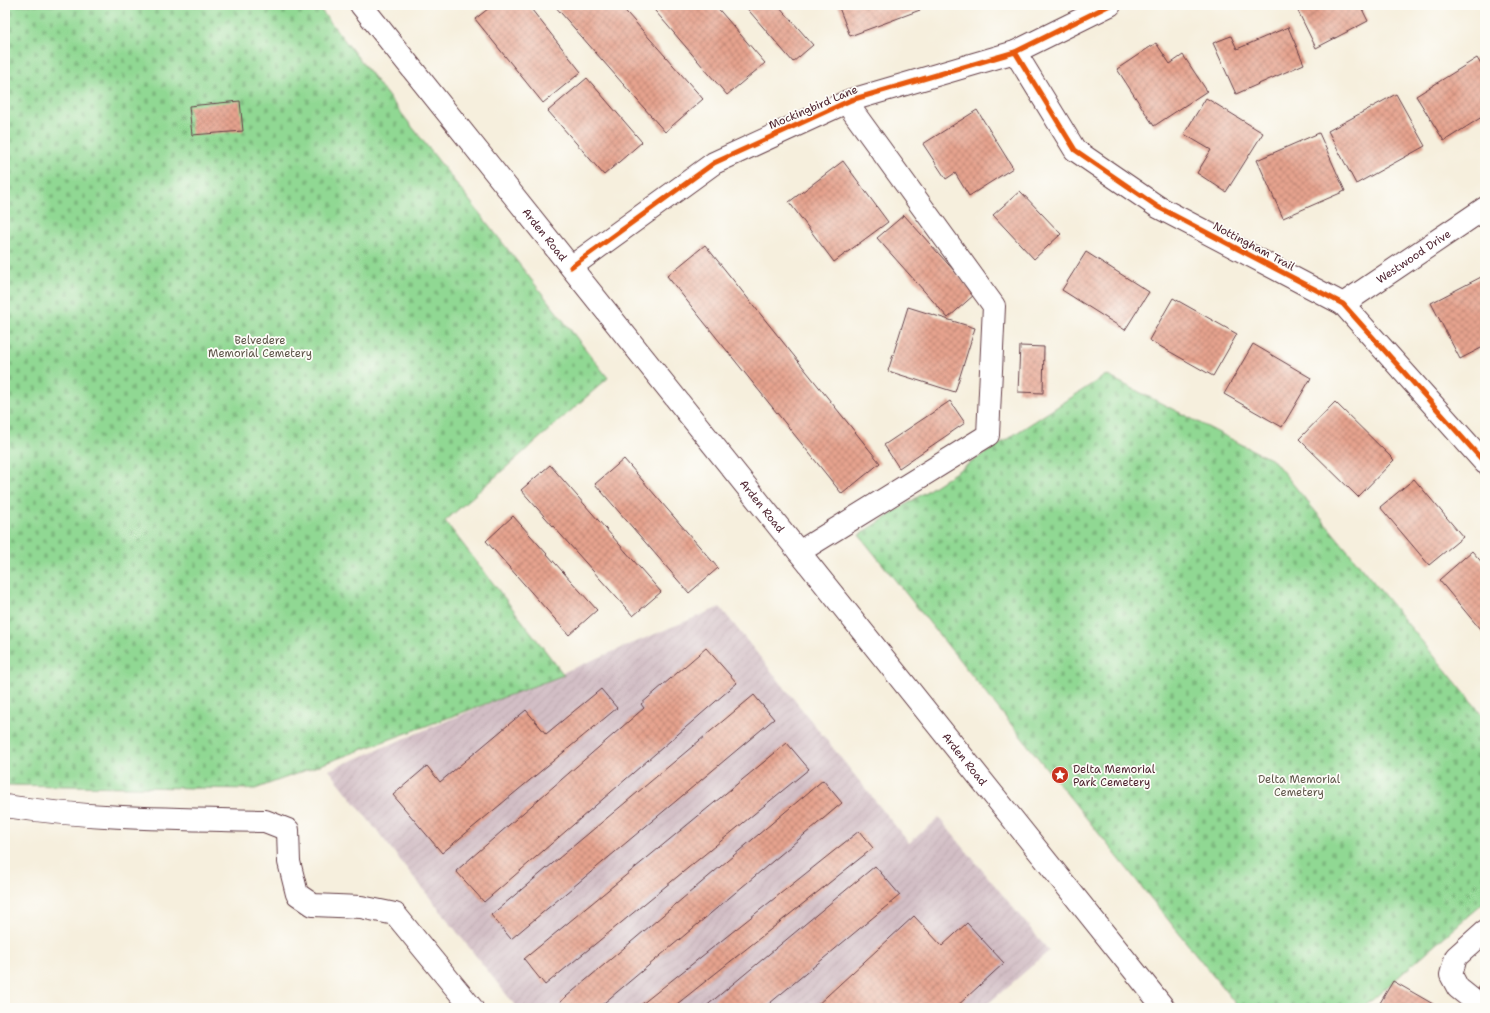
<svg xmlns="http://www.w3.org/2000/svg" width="1490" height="1013" font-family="'Shantell Sans',sans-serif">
	<defs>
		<pattern id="industrial-furrows" width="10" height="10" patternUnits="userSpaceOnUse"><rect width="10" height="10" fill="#d2bec5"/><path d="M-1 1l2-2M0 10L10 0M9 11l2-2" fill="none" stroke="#b6a3a9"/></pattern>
		<pattern id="cemetery-stones" width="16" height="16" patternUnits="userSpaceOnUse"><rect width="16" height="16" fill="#90d893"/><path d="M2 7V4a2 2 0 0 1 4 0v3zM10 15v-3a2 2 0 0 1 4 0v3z" fill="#7eb97f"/></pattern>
		<pattern id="building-cross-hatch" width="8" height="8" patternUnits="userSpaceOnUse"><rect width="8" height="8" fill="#e6a38e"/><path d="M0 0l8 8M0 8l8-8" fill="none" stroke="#bc8474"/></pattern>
	</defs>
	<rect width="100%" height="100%" fill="#fdfcf7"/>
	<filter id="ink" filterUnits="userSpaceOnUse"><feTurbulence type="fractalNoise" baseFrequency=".025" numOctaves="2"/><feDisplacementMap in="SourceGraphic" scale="8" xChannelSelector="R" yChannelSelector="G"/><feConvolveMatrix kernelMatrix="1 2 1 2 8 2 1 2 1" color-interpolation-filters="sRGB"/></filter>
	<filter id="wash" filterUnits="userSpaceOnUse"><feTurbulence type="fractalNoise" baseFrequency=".012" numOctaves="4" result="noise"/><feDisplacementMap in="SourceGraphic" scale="16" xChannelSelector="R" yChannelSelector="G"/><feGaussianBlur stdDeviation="0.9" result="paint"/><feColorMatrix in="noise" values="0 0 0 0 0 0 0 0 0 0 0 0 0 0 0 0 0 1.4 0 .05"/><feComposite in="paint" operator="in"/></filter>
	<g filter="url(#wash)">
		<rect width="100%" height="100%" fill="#f6efdd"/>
		<path fill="url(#industrial-furrows)" d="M720 607 909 843 939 818 1049 951 983 1008H517L329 770Z"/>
		<path fill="url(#cemetery-stones)" stroke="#6d7c5f" d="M5 5H317L608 378 445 521 564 675 255 789 5 785Z
			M1106 375 1274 461 1485 718V901L1363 1008H1239L859 535Z"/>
		<g id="blocks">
			<path fill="url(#building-cross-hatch)" d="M493 5H528L581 72 543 103 475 19Z
				M554 5H620L703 99 665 132Z
				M650 5H715L765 63 727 95Z
				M744 5H778L813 45 793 62Z
				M838 5H918L920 10 850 36Z
				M1299 5H1360L1368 21 1316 48 1296 7Z
				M1288 27 1304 64 1236 94 1213 43 1231 36 1237 49Z
				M1156 43 1170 64 1183 55 1207 91 1154 126 1117 69Z
				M1477 58 1485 71V115L1444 141 1416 96Z
				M587 78 642 142 604 175 548 111Z
				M1396 94 1425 146 1356 184 1328 131Z
				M1206 98 1263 133 1226 192 1197 173 1211 150 1184 134Z
				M240 101 243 131 192 135 189 106Z
				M977 110 1013 168 969 196 955 173 946 179 923 144Z
				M1319 133 1345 191 1283 218 1257 160Z
				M843 161 888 222 834 262 789 202Z
				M1020 191 1061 234 1034 259 993 215Z
				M904 215 975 294 948 318 877 238Z
				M705 245 880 463 842 494 667 276Z
				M1086 252 1149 292 1125 330 1062 290Z
				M1485 275V346L1460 359 1431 303Z
				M1173 298 1237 334 1213 376 1149 340Z
				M908 307 975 328 955 392 888 371Z
				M1253 344 1311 378 1282 427 1224 394Z
				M1020 346 1044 347 1043 393 1018 392Z
				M950 401 965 423 899 468 884 445Z
				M1335 402 1394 460 1358 497 1299 439Z
				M624 459 718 568 689 593 595 484Z
				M550 465 661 592 633 616 521 490Z
				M1414 479 1463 537 1429 565 1380 507Z
				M513 516 597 610 569 635 486 541Z
				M1472 551 1485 566V635L1439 580Z
				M706 648 737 683 484 902 456 871 644 708 641 704Z
				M601 689 617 708 442 853 393 795 427 766 440 782 526 710 546 734Z
				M754 695 774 719 511 939 491 915Z
				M787 743 809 769 545 985 524 959Z
				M823 780 842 803 598 1008H565L560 1002Z
				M859 831 873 848 672 1008H637Z
				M875 866 900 895 764 1008H704Z
				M914 916 942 946 967 923 1004 963 955 1008H816L815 1007Z
				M1485 979V995L1478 989Z
				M1393 981 1440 1008H1377Z"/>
		</g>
	</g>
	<g filter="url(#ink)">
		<use href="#blocks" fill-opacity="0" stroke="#643e46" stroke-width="1"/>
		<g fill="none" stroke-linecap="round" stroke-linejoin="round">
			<defs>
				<g id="minor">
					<path d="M1015 52 1075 150 1158 207 1343 304 1485 463"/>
					<path d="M571 267 714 163 851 100 1015 52 1110 5"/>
					<path id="s1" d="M1343 304 1485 208"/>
					<path d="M799 552 988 435 994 306 846 102"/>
					<path d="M5 806C91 819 179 819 265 821L288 830 289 862 297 894 313 905 361 907 395 914 472 1008"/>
					<path d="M1483 1008 1458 988 1451 975 1456 957 1485 931"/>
				</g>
				<g id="major">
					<path id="s2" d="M361 5 1164 1008"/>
				</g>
			</defs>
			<use href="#minor" stroke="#643e46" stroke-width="24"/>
			<use href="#major" stroke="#643e46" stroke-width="24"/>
			<use href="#minor" stroke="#fff" stroke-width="22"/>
			<use href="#major" stroke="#fff" stroke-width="22"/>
			<defs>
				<path id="cycleway" d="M1015 52 1075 150 1158 207 1343 304 1485 463
					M571 267 714 163 851 100 1015 52 1110 5"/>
			</defs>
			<use href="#cycleway" stroke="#fdfcf7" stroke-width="8"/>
			<use href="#cycleway" stroke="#e8590c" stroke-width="5"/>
		</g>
	</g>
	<defs>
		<symbol id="sight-disc" viewBox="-11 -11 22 22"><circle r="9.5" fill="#c8321e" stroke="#fdfcf7"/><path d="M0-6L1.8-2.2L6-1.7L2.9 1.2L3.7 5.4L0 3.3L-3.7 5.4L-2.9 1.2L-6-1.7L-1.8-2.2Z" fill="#fff"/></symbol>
	</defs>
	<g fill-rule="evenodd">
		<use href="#sight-disc" x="1050" y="765" width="20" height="20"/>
	</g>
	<g text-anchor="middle" stroke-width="3.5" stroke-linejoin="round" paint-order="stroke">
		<g font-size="11" fill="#4a1f2b" stroke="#fdfcf7">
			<text transform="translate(813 107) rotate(-23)" y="4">Mockingbird Lane</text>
			<text dy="4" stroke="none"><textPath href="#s2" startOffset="294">Arden Road</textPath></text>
			<text transform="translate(1254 246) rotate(28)" y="4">Nottingham Trail</text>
			<text dy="4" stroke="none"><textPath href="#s1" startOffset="85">Westwood Drive</textPath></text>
			<text dy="4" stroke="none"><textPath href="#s2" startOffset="642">Arden Road</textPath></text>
			<text dy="4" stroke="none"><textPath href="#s2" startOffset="966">Arden Road</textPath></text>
		</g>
		<g font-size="11" fill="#5f564a" stroke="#fdfcf7">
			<text x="260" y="344">Belvedere<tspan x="260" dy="13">Memorial Cemetery</tspan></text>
			<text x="1299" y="783">Delta Memorial<tspan x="1299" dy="13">Cemetery</tspan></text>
		</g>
		<g font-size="11" fill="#4a1f2b" stroke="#fdfcf7" text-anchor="start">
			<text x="1073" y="773">Delta Memorial<tspan x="1073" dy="13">Park Cemetery</tspan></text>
		</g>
	</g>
	<rect width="1490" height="1013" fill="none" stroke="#fdfcf7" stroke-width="20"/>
</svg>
